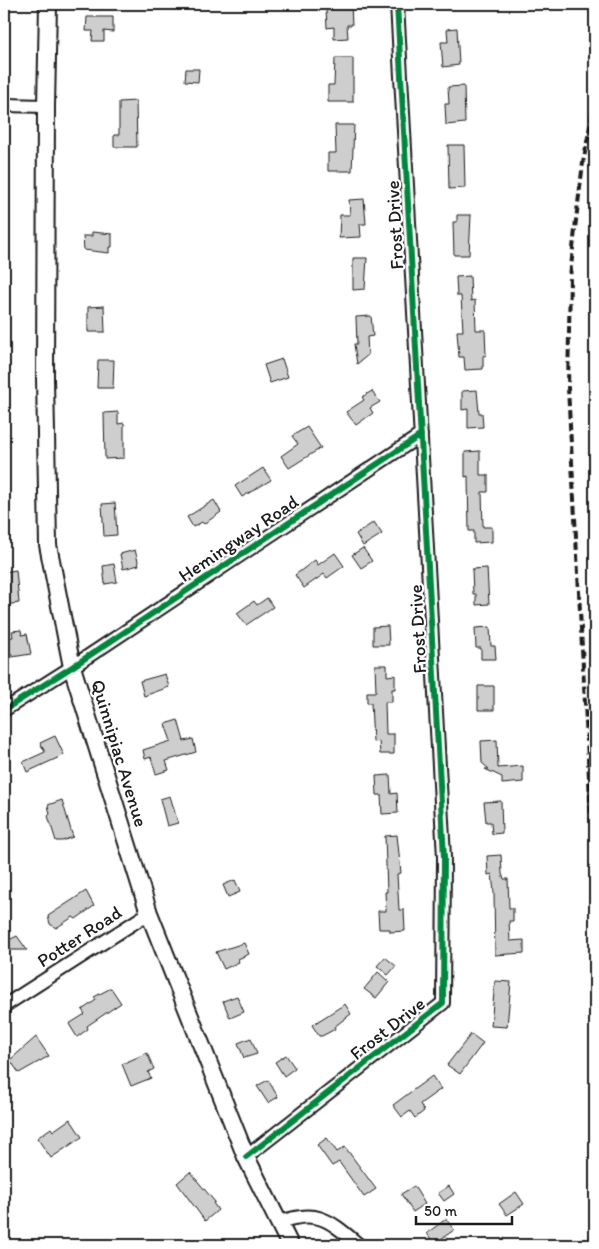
<svg xmlns="http://www.w3.org/2000/svg" width="599" height="1249" font-family="Itim,sans-serif">
	<rect width="100%" height="100%" fill="#fff"/>
	<filter id="ink" filterUnits="userSpaceOnUse"><feTurbulence type="fractalNoise" baseFrequency=".02" numOctaves="2"/><feDisplacementMap in="SourceGraphic" scale="10" xChannelSelector="R" yChannelSelector="G"/><feConvolveMatrix kernelMatrix="1 2 1 2 8 2 1 2 1" color-interpolation-filters="sRGB"/></filter>
	<g filter="url(#ink)">
		<path fill="#cecece" stroke="#1c1c1c" d="M334 4H351L352 25H347L348 38 334 39V27L327 28 326 9H334Z
			M87 17H113V32L104 31V41H92L93 31H86Z
			M457 28 459 65 443 67 441 42H448L447 29Z
			M335 58H353V102H328V85H334Z
			M186 69H199L198 82 185 81Z
			M464 86 465 123 446 125 445 104H449L448 87Z
			M136 101 137 147H114V135H119V102Z
			M335 125H354L352 171H328V153H336Z
			M448 145H464L465 188 449 189Z
			M364 199 366 224H360L361 237 339 238 340 215H350L349 200Z
			M457 215H471L469 255H454L453 222H457Z
			M92 232 112 234V247H109V253L84 250 83 236H92Z
			M353 258H367L365 289 353 290Z
			M470 276 471 301 475 300 476 330H485L486 355 483 356V369L465 370 464 357H459L457 331H463L461 296H457L456 277Z
			M104 306 105 332H88V307Z
			M371 316 373 336 367 337 368 355 357 364 354 344H357L356 317Z
			M282 359 288 377 270 383 264 365Z
			M98 360H114L113 388H97Z
			M477 390 479 413H482L483 427 468 428V409L462 410V391Z
			M372 391 380 402 370 408 373 413 356 425 346 412 364 400 362 397Z
			M118 412V424L124 423V458L105 459 104 413Z
			M307 427 321 448 289 468 281 456 298 444 292 436Z
			M480 451V475H488V492H482L483 527H492V542L474 543V531H469L468 476 465 477V452Z
			M263 468 271 480 242 497 235 486Z
			M214 500 221 512 204 524 202 522 193 527 187 517Z
			M115 503 117 535 104 536 102 504Z
			M374 522 382 534 363 546 356 534Z
			M363 548 372 561 361 568 352 555Z
			M135 550 139 565 123 569 120 554Z
			M335 553 344 566 327 578 324 574 304 588 295 575 315 560 318 565Z
			M114 564 117 582 105 584 103 566Z
			M487 568 489 604 476 605V594H473L472 569Z
			M16 570 19 603 4 605V572Z
			M267 598 273 607 246 625 237 613 254 601 257 605Z
			M388 626 389 645H373V627Z
			M490 627 491 646H495L496 659H481V648H476L475 628Z
			M21 630 22 635 27 634 31 654 12 657V654L4 656V638L13 637 12 631Z
			M375 665H387V676L395 675V689H392V702H385L386 734H394V754H380L379 741 373 742 371 703H367V692H376Z
			M165 674 169 687 144 696 140 681Z
			M478 686H494V710H478Z
			M178 720 184 741 193 739 196 752 166 761 169 770 156 774 151 757 145 759 143 750 171 741 165 724Z
			M55 736 64 755 27 772 23 762 45 752 40 743Z
			M497 740 498 768 523 766V782L502 784V777L485 769H489L482 763 481 741Z
			M390 775 391 794 397 793 398 813 382 814 381 795H377L376 776Z
			M170 796 178 823 167 826 160 799Z
			M62 800 73 837 62 841H56L48 816 50 814 48 805Z
			M501 801 502 833 492 834 491 822H486L484 802Z
			M397 835 401 873 397 874 399 910H404L405 931 390 932V929H379L378 911H386L385 892H387L385 836Z
			M501 855 502 874 504 879H508L509 908H513V921H509L510 941 524 940V953L495 955 494 893 492 874 488 875 487 856Z
			M235 880 240 892 228 897 223 885Z
			M86 891 94 906 76 919 73 917 56 928 50 924 48 916Z
			M4 933 11 939 17 936 27 950H4Z
			M244 943 249 954 238 959 239 962 224 969 216 952Z
			M385 957 396 966 388 975 377 966Z
			M378 972 389 982 376 998 364 989Z
			M495 981 511 982 507 1027 491 1026Z
			M111 988 121 1003 87 1026 88 1029 77 1037 69 1024 85 1014 82 1010 96 1000 94 997Z
			M237 996 244 1012 230 1018 223 1001Z
			M345 1004 351 1014 334 1027 335 1029 322 1036H319L312 1025Z
			M471 1034 483 1043 460 1074 447 1065Z
			M36 1037 49 1056 19 1073 10 1060Z
			M251 1038 257 1054 244 1058 238 1043Z
			M147 1053 154 1069 148 1072 151 1078 131 1086 122 1064Z
			M286 1055 295 1068 284 1076 275 1062Z
			M432 1076 441 1089 420 1104 424 1111 415 1118 410 1111 402 1117 393 1105Z
			M268 1080 278 1097 268 1103 257 1086Z
			M70 1119 82 1137 51 1158 37 1138 51 1128 53 1131Z
			M327 1138 337 1152 345 1147 376 1189 364 1197 339 1162 332 1166 317 1145Z
			M190 1172 215 1202 213 1203 218 1210 205 1221 177 1183Z
			M414 1186 425 1204 413 1212 401 1194Z
			M449 1186 454 1194 444 1201 438 1193Z
			M516 1192 524 1204 507 1215 499 1204Z
			M446 1219 454 1230 434 1244 427 1233Z"/>
		<g fill="none" stroke-linecap="round" stroke-linejoin="round">
			<defs>
				<path id="minor" d="M4 105 46 106
					M4 710 72 667 421 435
					M4 1006 149 913
					M246 1157 443 1003 444 857 397 4
					M278 1223C317 1208 329 1220 359 1245"/>
				<path id="major" d="M48 4 46 106 45 378 48 545 72 667 149 913 246 1157 290 1245"/>
			</defs>
			<use href="#minor" stroke="#1c1c1c" stroke-width="16"/>
			<use href="#major" stroke="#1c1c1c" stroke-width="20"/>
			<use href="#minor" stroke="#fff" stroke-width="12"/>
			<use href="#major" stroke="#fff" stroke-width="16"/>
			<path stroke="#1c1c1c" stroke-width="4" stroke-dasharray="8 4" stroke-linecap="butt" d="M595 100 583 163 576 220 570 277 568 388 595 889"/>
			<defs>
				<path id="cycleway" d="M4 710 72 667 421 435
					M246 1157 443 1003 444 857 397 4"/>
			</defs>
			<use href="#cycleway" stroke="#fff" stroke-width="9"/>
			<use href="#cycleway" stroke="#00873e" stroke-width="6"/>
		</g>
	</g>
	<g text-anchor="middle" stroke-width="4.5" stroke-linejoin="round" paint-order="stroke">
		<g font-size="19" fill="#1c1c1c" stroke="#fff">
			<text transform="translate(394 225) rotate(-93)" y="7">Frost Drive</text>
			<text transform="translate(238 538) rotate(-34)" y="7">Hemingway Road</text>
			<text transform="translate(417 629) rotate(-93)" y="7">Frost Drive</text>
			<text transform="translate(120 753) rotate(73)" y="7">Quinnipiac Avenue</text>
			<text transform="translate(79 936) rotate(-33)" y="7">Potter Road</text>
			<text transform="translate(387 1028) rotate(-38)" y="7">Frost Drive</text>
		</g>
	</g>
	<rect width="599" height="1249" fill="none" stroke="#fff" stroke-width="20"/>
	<rect x="10" y="10" width="579" height="1229" fill="none" stroke="#1c1c1c" stroke-width="2" filter="url(#ink)"/>
	<path d="M416 1216v8h96v-8" fill="none" stroke="#1c1c1c" stroke-width="2.5"/>
	<text x="424" y="1216" font-size="15" fill="#1c1c1c" stroke="#ffffff" stroke-width="4" paint-order="stroke">50 m</text>
</svg>
